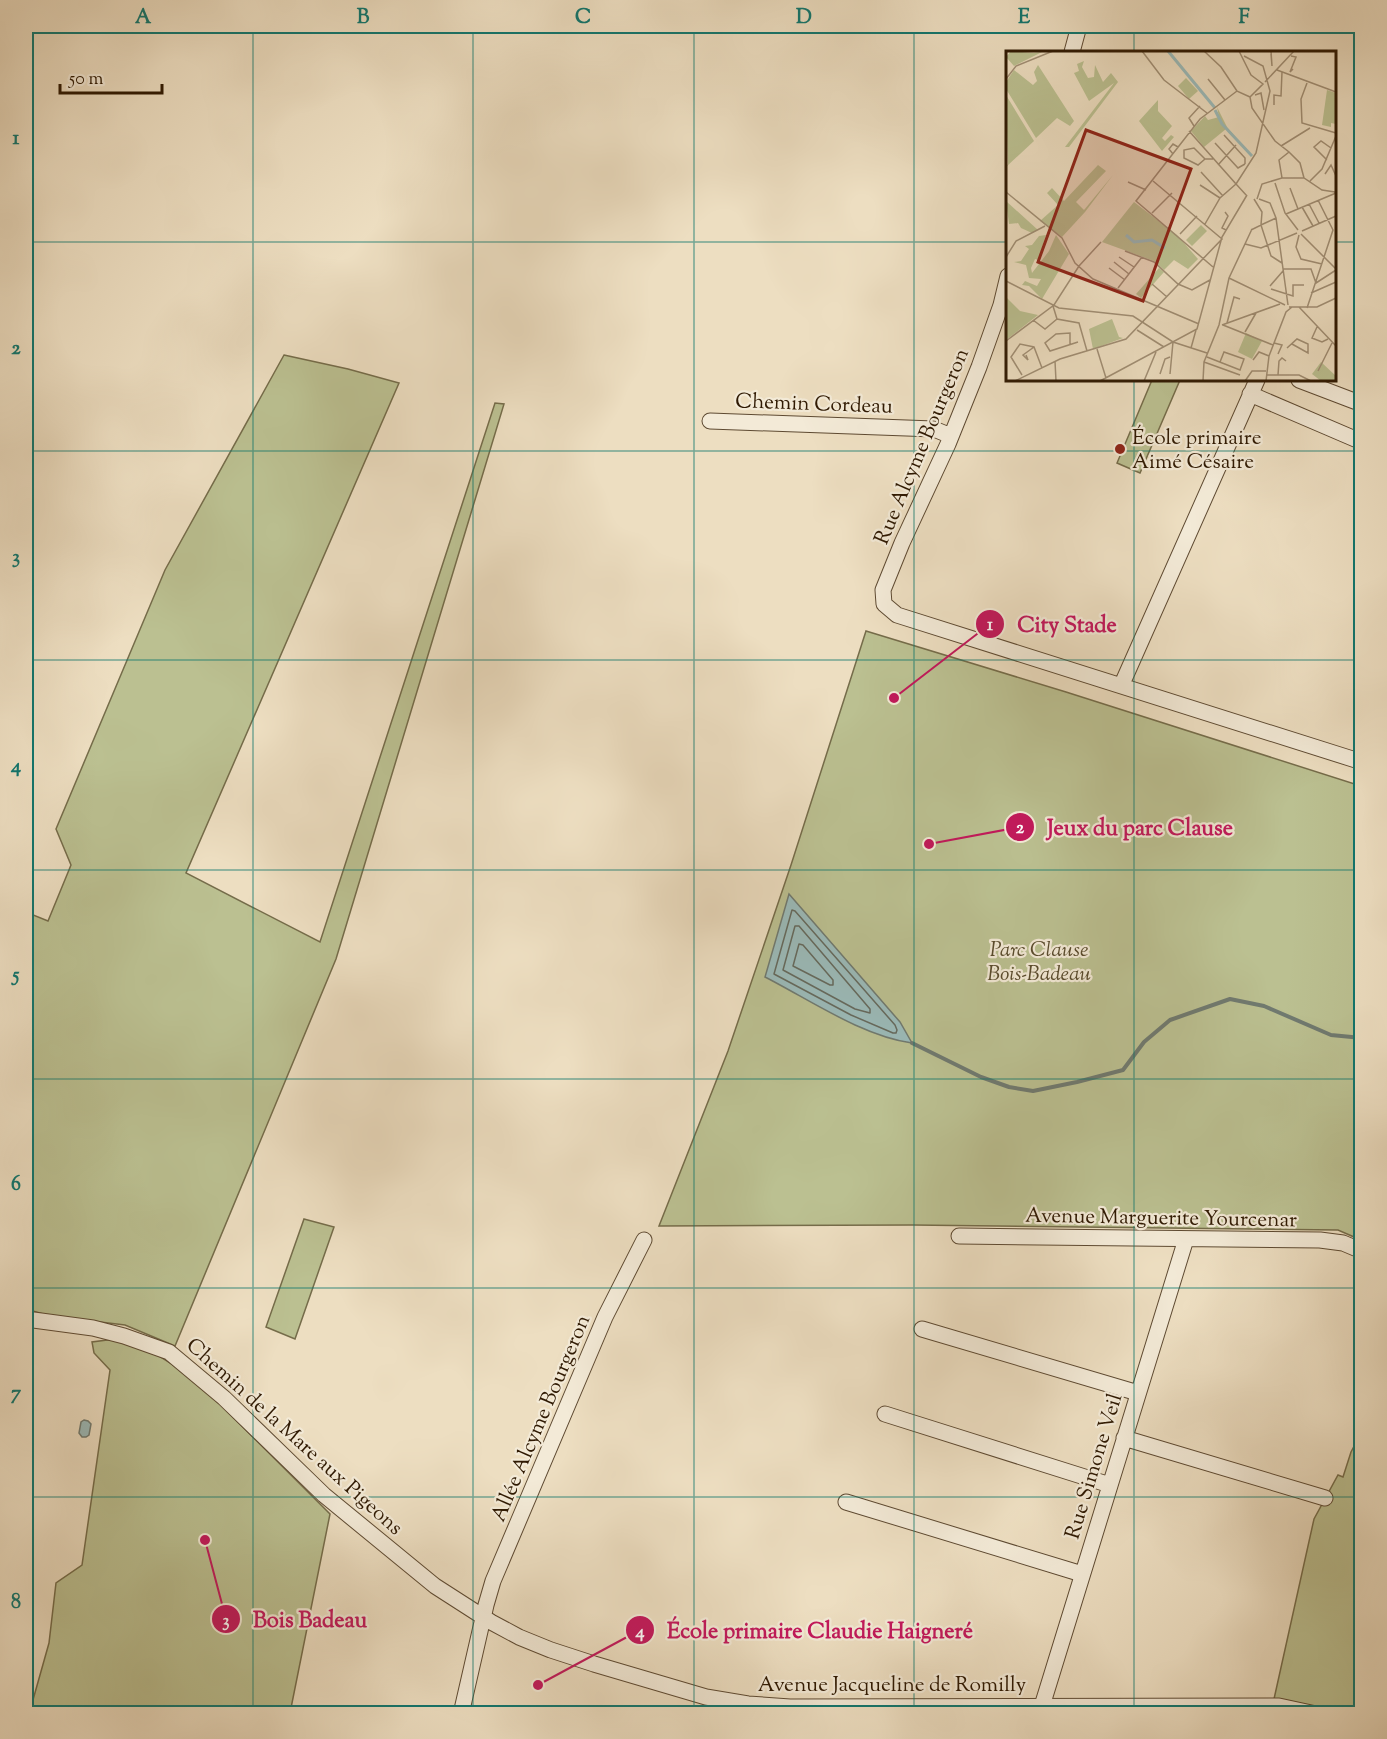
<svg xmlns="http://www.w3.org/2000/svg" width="1387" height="1739" font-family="'Sorts Mill Goudy',serif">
	<rect width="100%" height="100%" fill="#eddec1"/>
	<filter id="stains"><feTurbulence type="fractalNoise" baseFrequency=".00333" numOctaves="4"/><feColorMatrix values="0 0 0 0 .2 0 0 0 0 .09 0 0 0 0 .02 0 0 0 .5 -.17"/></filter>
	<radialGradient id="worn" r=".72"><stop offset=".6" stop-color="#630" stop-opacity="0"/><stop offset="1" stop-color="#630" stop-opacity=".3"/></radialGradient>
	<path fill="#bbc091" stroke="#756c4a" stroke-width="1.5" d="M284 355 348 369 399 383 186 873 320 942 495 403 504 404 336 959 175 1346 125 1325 50 1316 26 1309V912L48 921 71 865 56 829 165 570Z
		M1152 380H1180L1140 473 1117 463Z
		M866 631 1066 692 1361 786V1240L1338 1230 913 1225 659 1226 728 1051 791 865Z
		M304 1219 334 1227 295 1339 266 1327Z
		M115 1339 145 1347 194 1378 330 1514 290 1713 29 1714 49 1643 56 1583 82 1565 110 1370 94 1353 92 1342Z
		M1361 1433 1362 1689 1354 1713H1342L1274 1699 1314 1519 1338 1475 1343 1477 1351 1452Z"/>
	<path fill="#9bbbba" stroke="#707a70" stroke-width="1.5" d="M789 894 900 1022 912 1043C862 1036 810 1000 765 977Z
		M84 1420 88 1421 91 1424 89 1435 86 1437H82L79 1433 81 1422Z"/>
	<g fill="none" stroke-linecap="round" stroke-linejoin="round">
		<path stroke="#656a5e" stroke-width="1.5" d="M792 910 795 911 895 1025 897 1030 896 1033H893L851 1015 774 974Z
			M795 926H799L870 1009V1013L855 1009 783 970Z
			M799 944 803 945 833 980V985H830L793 966Z"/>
		<path stroke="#707a70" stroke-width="4" d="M912 1043 981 1077 1009 1087 1033 1091 1077 1082 1123 1070 1144 1042 1170 1020 1230 999 1264 1006 1331 1035 1362 1038"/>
		<defs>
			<path id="minor" d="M1072 52 1079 26
				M1008 276 1001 305 979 367 948 444 902 543 883 590 884 604 897 615 1362 762
				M1299 380 1362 404
				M1250 394 1362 442
				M710 421 934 429 951 436
				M1122 684 1257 380
				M959 1236 1320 1240 1343 1243 1362 1251
				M26 1319 93 1328 124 1336 169 1352 224 1398 324 1495 435 1586 491 1622 519 1637 551 1650 594 1664 706 1697 748 1704 790 1707 1279 1706 1316 1714
				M922 1329 1138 1393
				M885 1414 1110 1485
				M1124 1438 1325 1498
				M846 1502 1082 1574
				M1042 1706 1186 1239
				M461 1714 486 1605 493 1581 605 1317 644 1240"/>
		</defs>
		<use href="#minor" stroke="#5e4a32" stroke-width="17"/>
		<use href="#minor" stroke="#f3ead7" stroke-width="15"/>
	</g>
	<path fill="none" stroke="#0f766e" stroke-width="1.5" stroke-opacity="0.55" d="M253 26V1714M473 26V1714M694 26V1714M914 26V1714M1134 26V52M26 242H1008M1334 242H1362M1134 380V1714M26 451H1362M26 660H1362M26 870H1362M26 1079H1362M26 1288H1362M26 1497H1362"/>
	<circle fill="#8f2418" stroke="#f3ead7" stroke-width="2" cx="1120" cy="449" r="6"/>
	<g text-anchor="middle" stroke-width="4.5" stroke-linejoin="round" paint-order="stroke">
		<g font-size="21" fill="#2f1902" stroke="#f3ead7">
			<text transform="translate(814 403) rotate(2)" y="7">Chemin Cordeau</text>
			<text transform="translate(921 446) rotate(-67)" y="7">Rue Alcyme Bourgeron</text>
			<text transform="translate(1161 1217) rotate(1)" y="7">Avenue Marguerite Yourcenar</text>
			<text transform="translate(540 1418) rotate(-67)" y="7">Allée Alcyme Bourgeron</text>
			<text transform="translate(295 1436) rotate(42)" y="7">Chemin de la Mare aux Pigeons</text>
			<text transform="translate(1093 1466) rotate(-73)" y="7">Rue Simone Veil</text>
			<text x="892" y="1691">Avenue Jacqueline de Romilly</text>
		</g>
		<g font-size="21" fill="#2f1902" stroke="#f3ead7" text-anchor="start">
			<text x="1132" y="444">École primaire<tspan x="1132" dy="24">Aimé Césaire</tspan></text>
		</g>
		<g font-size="21" font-style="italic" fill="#594b2d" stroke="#f3ead7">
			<text x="1039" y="956">Parc Clause<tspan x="1039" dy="24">Bois-Badeau</tspan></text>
		</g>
	</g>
	<g transform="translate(1006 51)">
		<rect width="330" height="330" fill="#eddec1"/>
		<path d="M5 0 28 2 36 1 8 15 0 6ZM78 10 76 16 82 27 88 26 89 14 97 31 105 22 112 31 63 96H59L108 32 83 50 68 22 73 20 71 13ZM32 14 68 70 64 75 51 67 30 87 0 38V31L8 19 27 34 31 30 28 21ZM180 27 192 40 183 48 172 35ZM321 39 330 42V73L325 72V76L316 74ZM0 44 28 90 0 116 2 113ZM152 49V60L166 75 156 87 159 90 165 84 168 86 156 100 133 70ZM211 56 221 76 247 107 220 78 198 96 185 80 199 65 202 69 213 66ZM92 114 100 120 70 151 78 159 107 124 79 161 56 186 34 170 52 154 41 142 46 137 58 150ZM0 150 32 179 26 182 15 177 12 172 3 173ZM128 151 171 184 192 208 182 218 168 209 158 219 148 210 96 191ZM195 174 201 180 186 195 180 189ZM50 184 63 203 36 248 23 235 16 234 19 230 31 235 35 228 23 227 20 214 8 211 15 210 23 198 19 195 26 194 33 185 40 184 32 209 29 208 25 217 26 222 43 200ZM153 217 158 221 135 247 130 243ZM0 246 14 260 32 264 0 289ZM106 268 113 286 117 287 87 298 83 278ZM240 282 256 290 246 308 232 301ZM315 311 330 325 329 330H315L306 323Z" fill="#bbc091"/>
		<path fill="none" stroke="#9bbbba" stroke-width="3" d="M162 0 209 57M209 59 216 73 246 105M120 184 128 191 146 189 159 197"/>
		<path fill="none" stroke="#a18f75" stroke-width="1.5" d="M136 0 158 29 201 62M198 0 215 16 231 40M233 0 245 24 257 33 244 46 246 57 269 90 283 101 273 109 276 127 256 133 251 148M265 3 266 15 265 0M238 5 257 15 264 40 250 102 230 133 241 145M285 5 290 6 284 21 287 18M271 19 330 41M0 28 10 15 47 0M202 28 219 49M259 31 288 0M301 32 295 48 296 72 330 82M249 44 255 42 258 59M268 54V44L275 45 276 21M188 75 183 67 194 55M183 80 230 133 214 147 199 173M218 84 239 107V113M209 92 232 117 239 113M275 95 304 77M283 101 294 112 298 127M167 103 163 98 167 93 172 96M199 108 192 114 178 107V99L188 97 199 108H207M321 109 308 96 315 90 325 97M212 114 230 94M195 121 217 145M319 123 325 114 330 125M276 127H298L316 139 329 141M304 130 316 118 330 85M122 131 140 139M269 132 279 162 292 179M194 134 214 147M284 137 292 158M0 141 56 187 69 212 87 228 193 273M248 148 256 161 255 174 270 167M253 148 264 152 270 167 282 254M303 153 313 172M296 156 307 175M219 161 222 165 216 177 220 179M146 162 166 142M280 163 330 142M245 179 255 174 265 205 276 212M296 180 330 165M174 183 191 165M295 183 330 218M293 184 290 196 295 208 316 213M239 193 255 197 291 182M119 200 148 211 172 233 186 239 204 229M0 206 10 190 39 175M113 206 128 216M108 211 123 223M207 216 130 150 194 68 231 40 244 46M103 217 119 229M277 218H305L310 232 330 219M223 227 279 254M0 230 53 257 127 265 167 291 201 302M146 233 161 246M264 235 277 220M112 237 136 206M265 238 287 245V234H298M305 242 330 231M47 255 51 268 73 272 81 300M283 256H311L330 247M293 256 330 295M301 257 327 179 312 149M27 269 39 278 51 268M221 272 228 246 234 248M216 274 274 253M217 274 267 294M311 276 306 287 316 291 322 288M131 279 158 296M239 281 250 262M0 290 48 254 73 215 95 191M268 292 276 294 272 303M64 293V282L50 283 39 292 44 300 72 291M185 297 190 279M281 297 291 288 302 293V302L286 293M91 298 100 327M20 304 22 309 17 304 28 296M201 306 234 319 238 308 218 301 214 311M247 309 253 301 263 305M49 310 50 330M198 311 234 324M312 320 326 292M154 323 159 308 164 306M164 323 167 291M16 324 5 306 14 293 28 296 36 317M260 324H293L305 330M272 324 273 310 276 307 280 310M9 330 54 308 120 288 216 188 147 130M94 330 191 278 216 186 241 144M138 330 150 301M197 330 198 311 213 274 223 227 246 178M239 330 246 320H260M260 330 263 305 280 261 286 256"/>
		<path fill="#8f2418" fill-opacity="0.15" stroke="#8f2418" stroke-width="3" d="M80 79 185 118 137 250 32 211Z"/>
		<rect width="330" height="330" fill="none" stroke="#2f1902" stroke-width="3"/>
	</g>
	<path fill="none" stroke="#c2185b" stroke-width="2" d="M894 698L990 624M929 844L1020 827M205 1540L226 1619M538 1685L640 1630"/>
	<g fill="#c2185b" stroke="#f3ead7" stroke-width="2">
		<circle cx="894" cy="698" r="6"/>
		<circle cx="929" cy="844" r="6"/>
		<circle cx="205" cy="1540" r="6"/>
		<circle cx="538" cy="1685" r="6"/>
		<circle cx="990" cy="624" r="15"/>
		<circle cx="1020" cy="827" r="15"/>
		<circle cx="226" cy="1619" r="15"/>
		<circle cx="640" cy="1630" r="15"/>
	</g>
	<g font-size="18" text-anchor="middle" font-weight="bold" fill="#fff">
		<text x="990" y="630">1</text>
		<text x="1020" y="833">2</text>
		<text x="226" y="1626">3</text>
		<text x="640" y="1637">4</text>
	</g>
	<g font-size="22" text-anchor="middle" font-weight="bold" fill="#c2185b" stroke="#f3ead7" stroke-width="4.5" stroke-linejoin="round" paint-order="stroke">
		<text x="1067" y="632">City Stade</text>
		<text x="1140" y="835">Jeux du parc Clause</text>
		<text x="310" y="1627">Bois Badeau</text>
		<text x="820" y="1638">École primaire Claudie Haigneré</text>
	</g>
	<rect width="1387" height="1739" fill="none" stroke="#eddec1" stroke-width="66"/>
	<path d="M60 84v9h102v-9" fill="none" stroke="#2f1902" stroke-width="3"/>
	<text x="69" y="84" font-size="18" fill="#2f1902" stroke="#f3ead7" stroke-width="4.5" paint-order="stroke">50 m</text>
	<rect x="33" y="33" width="1321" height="1673" fill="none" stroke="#0f766e" stroke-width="2"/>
	<g font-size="20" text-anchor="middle" font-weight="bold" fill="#0f766e">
		<text x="143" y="23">A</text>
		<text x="363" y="23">B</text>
		<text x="583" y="23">C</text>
		<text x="804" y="23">D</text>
		<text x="1024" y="23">E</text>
		<text x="1244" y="23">F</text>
		<text x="16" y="144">1</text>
		<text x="16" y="354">2</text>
		<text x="16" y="563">3</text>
		<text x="16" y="772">4</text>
		<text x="16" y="981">5</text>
		<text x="16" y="1190">6</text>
		<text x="16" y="1399">7</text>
		<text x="16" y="1608">8</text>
	</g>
	<rect width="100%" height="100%" filter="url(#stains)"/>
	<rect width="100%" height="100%" fill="url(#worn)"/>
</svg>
